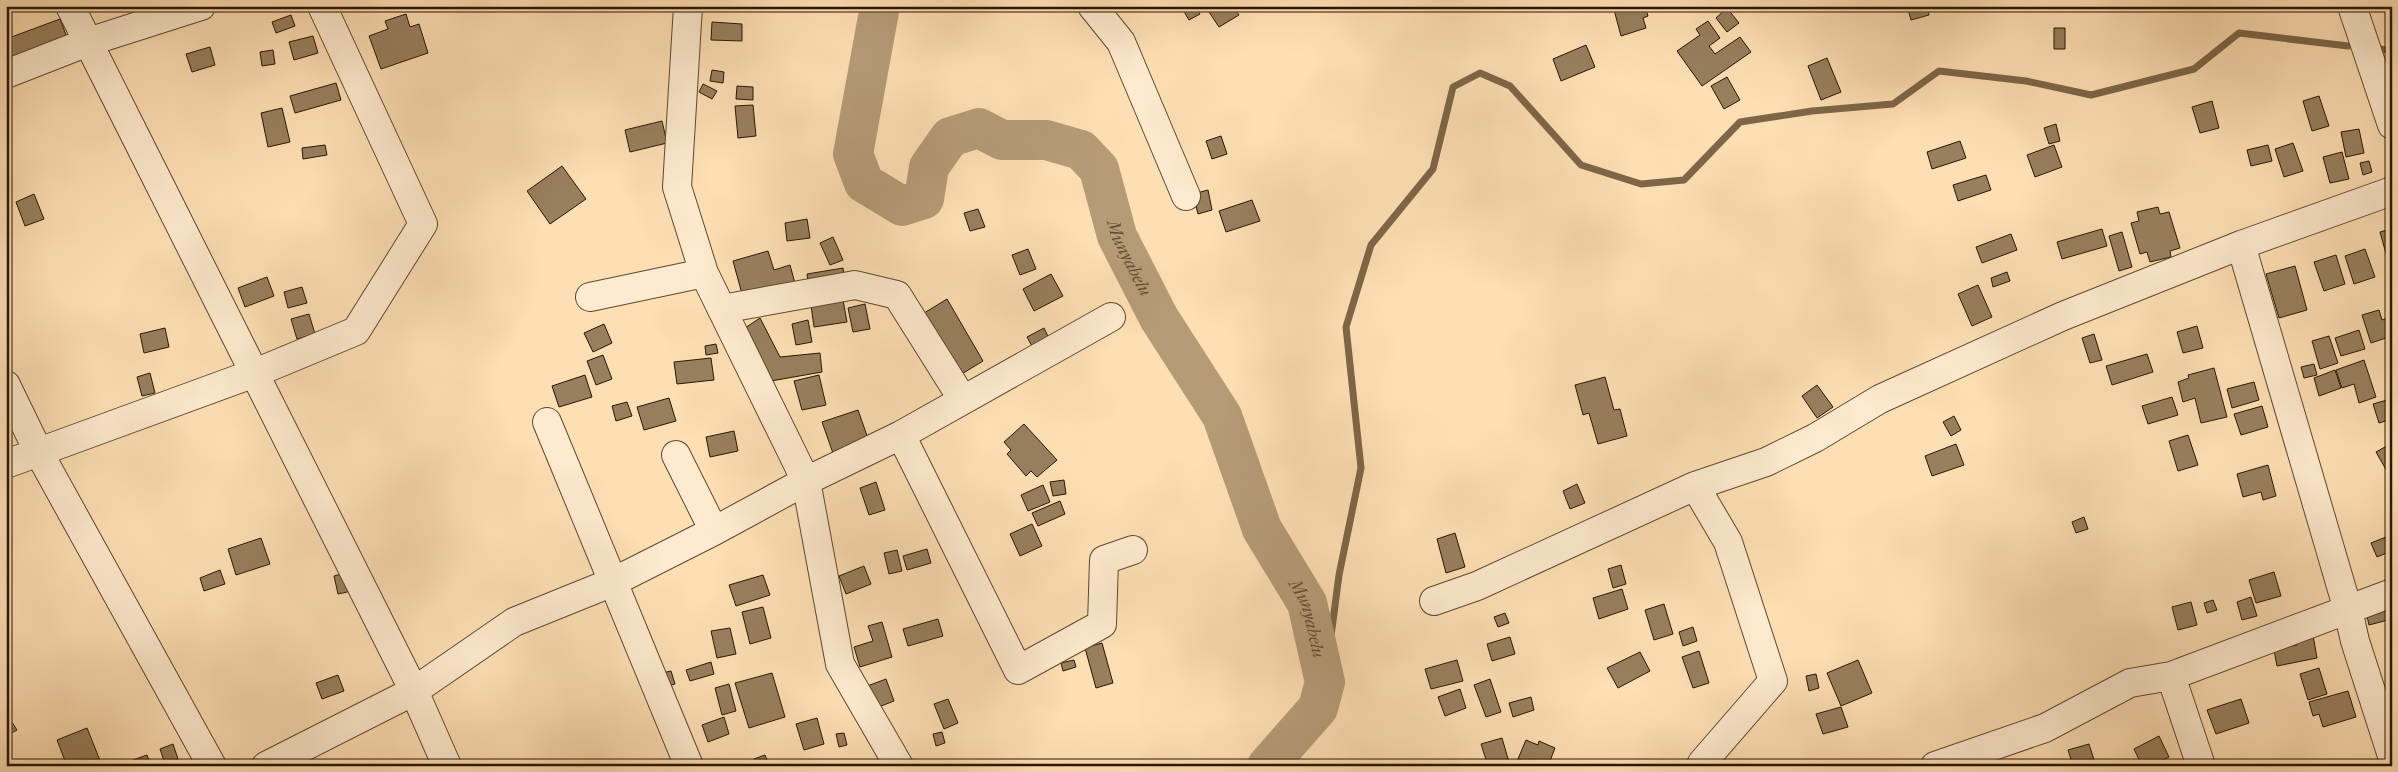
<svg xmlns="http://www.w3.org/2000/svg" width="2398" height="772" font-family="'IM FELL French Canon',serif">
	<rect width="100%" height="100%" fill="#fedfb4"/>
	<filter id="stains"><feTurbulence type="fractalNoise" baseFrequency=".004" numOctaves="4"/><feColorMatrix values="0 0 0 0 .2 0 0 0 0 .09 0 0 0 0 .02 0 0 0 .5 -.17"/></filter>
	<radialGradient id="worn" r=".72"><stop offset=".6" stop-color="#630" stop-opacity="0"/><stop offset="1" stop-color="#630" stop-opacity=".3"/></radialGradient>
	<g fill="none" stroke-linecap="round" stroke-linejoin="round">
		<path stroke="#7e6647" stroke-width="7" d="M2378 49 2392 50
			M1325 682 1339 575 1361 468 1346 327 1371 245 1433 169 1453 87 1480 73 1510 86 1581 165 1641 184 1684 180 1740 122 1812 111 1893 104 1939 71 2026 81 2091 95 2194 69 2239 33 2348 46"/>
		<path stroke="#b69b77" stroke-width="40" id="s1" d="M880 6 853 154 864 183 902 206 924 199 929 167 950 137 979 128 1002 140H1046L1081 150 1099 169 1117 236 1159 318 1222 416 1262 529 1307 603 1325 682 1318 708 1267 766"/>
	</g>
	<path fill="#987f5e" stroke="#291600" d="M1189 6H1195L1200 14 1189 20 1183 10Z
		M1218 6H1233L1239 15 1219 27 1209 12Z
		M1613 6H1645L1648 16 1643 18 1646 28 1621 36Z
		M1907 6H1927L1929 15 1911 20Z
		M1727 8 1739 23 1727 32 1716 18Z
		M406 14 410 27 419 24 428 53 381 69 369 36 388 29 385 21Z
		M291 15 295 26 276 33 272 22Z
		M60 19 69 43 6 66V39Z
		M1708 21 1720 38 1709 46 1715 54 1740 37 1751 52 1702 86 1677 51 1700 35 1696 29Z
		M712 22 742 24V41L711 40Z
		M2054 28H2065V49H2054Z
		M313 36 318 53 294 60 289 42Z
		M1586 45 1595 67 1561 81 1553 59Z
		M210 47 215 65 192 72 186 54Z
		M273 50 275 64 262 66 260 52Z
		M1827 58 1841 92 1821 100 1808 66Z
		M712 70 724 72 723 83 710 81Z
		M1727 77 1740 100 1724 109 1711 86Z
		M336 83 341 100 295 113 290 96Z
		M703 84 717 91 712 99 699 92Z
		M737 86 753 87V100L736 99Z
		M2319 96 2329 126 2312 131 2303 101Z
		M2212 101 2219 128 2200 133 2192 107Z
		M753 105 756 136 738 138 735 106Z
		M282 108 290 142 268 147 261 113Z
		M662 121 667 143 630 152 625 130Z
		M2056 124 2060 141 2049 144 2044 128Z
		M2359 129 2364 153 2346 157 2341 132Z
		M1221 136 1227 154 1212 159 1206 141Z
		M1960 141 1966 158 1932 169 1927 152Z
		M2293 143 2303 171 2284 177 2275 149Z
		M325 145 327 155 303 159 302 148Z
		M2054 145 2062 167 2035 177 2027 155Z
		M2268 145 2272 161 2251 166 2247 150Z
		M2342 152 2349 179 2330 183 2323 157Z
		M2369 161 2372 172 2363 175 2360 163Z
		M562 166 586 199 550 224 527 191Z
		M1986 175 1991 190 1958 201 1953 185Z
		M1208 190 1212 210 1198 214 1193 194Z
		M34 194 44 219 25 226 16 202Z
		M1252 200 1260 221 1226 232 1219 211Z
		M2158 207 2160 214 2169 212 2180 248 2170 251 2171 257 2150 262 2147 252 2140 254 2131 223 2139 221 2137 212Z
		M978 209 985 227 970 231 964 213Z
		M807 219 810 238 787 241 785 223Z
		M2102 229 2107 246 2062 259 2057 242Z
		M2391 229 2392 268H2390L2380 232Z
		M2122 232 2132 267 2119 271 2109 236Z
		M2011 234 2017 250 1982 263 1976 247Z
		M833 237 843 260 830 265 820 243Z
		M1028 249 1036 269 1020 275 1012 255Z
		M2365 249 2375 277 2354 284 2345 256Z
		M768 251 774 270 790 265 796 287 744 301 733 261Z
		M2336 255 2345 284 2324 291 2314 262Z
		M2295 266 2307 310 2279 318 2266 274Z
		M843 268 846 290 810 295 807 274Z
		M2007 272 2010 281 1993 287 1991 278Z
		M1051 274 1063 296 1034 311 1023 289Z
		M267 277 274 296 245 307 238 288Z
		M1978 285 1992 317 1972 326 1958 294Z
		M302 287 307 303 288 308 284 292Z
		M947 299 983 361 952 380 916 318Z
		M843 300 847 322 814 327 811 305Z
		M865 304 870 329 853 332 848 308Z
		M2379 310 2382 320 2387 318 2392 336 2371 343 2362 315Z
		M309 314 315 334 297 339 291 319Z
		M760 318 780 357 820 353 822 372 771 381 742 330Z
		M808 320 812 342 796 345 792 324Z
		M604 324 612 343 593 352 584 333Z
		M2197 326 2203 348 2183 353 2177 332Z
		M165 328 169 347 144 353 140 334Z
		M1044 328 1058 357 1042 365 1027 337Z
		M2359 330 2365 349 2341 356 2335 338Z
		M2094 334 2102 360 2090 363 2082 338Z
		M2329 336 2338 363 2320 369 2312 341Z
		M716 344 718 353 706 355 705 346Z
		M2147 354 2153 372 2112 385 2106 366Z
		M603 355 612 379 596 385 587 361Z
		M711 358 714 380 677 384 674 362Z
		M2364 360 2376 397 2359 403 2354 384 2342 388 2336 370Z
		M2314 364 2317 375 2304 378 2301 367Z
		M2214 368 2227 417 2201 423 2195 398 2183 402 2178 382 2189 378 2188 375Z
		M2335 370 2341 388 2319 396 2314 378Z
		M150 373 155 393 142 396 137 377Z
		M585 375 592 397 559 407 552 386Z
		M819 375 826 405 802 410 794 381Z
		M1605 377 1614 410 1620 409 1627 436 1598 444 1589 413 1583 415 1575 385Z
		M2254 382 2259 400 2232 408 2227 389Z
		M1817 385 1833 407 1817 418 1802 396Z
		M2172 397 2178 415 2148 424 2142 406Z
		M669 398 676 421 644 430 637 407Z
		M2387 400 2392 419 2379 423 2373 404Z
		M627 402 632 416 616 421 612 406Z
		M2262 406 2268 427 2241 435 2234 414Z
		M858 410 871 447 835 459 822 422Z
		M1954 416 1961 430 1951 436 1943 422Z
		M1024 424 1057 460 1037 477 1031 471 1026 476 1007 454 1011 450 1004 442Z
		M734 431 738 451 710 457 706 437Z
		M2188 435 2198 465 2178 471 2169 441Z
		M2392 443V471L2388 473 2376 452Z
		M1956 444 1964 465 1932 476 1925 456Z
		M2268 465 2276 496 2263 500 2261 492 2243 497 2237 474Z
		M1064 480 1066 494 1053 496 1050 482Z
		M876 482 885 510 869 515 860 488Z
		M1577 484 1585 503 1570 509 1563 491Z
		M1043 485 1050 502 1028 511 1021 495Z
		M1060 501 1065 514 1038 526 1032 513Z
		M2084 517 2088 529 2076 533 2072 522Z
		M1032 524 1042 546 1020 556 1010 534Z
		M1455 533 1465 567 1446 573 1437 539Z
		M2386 537 2392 551 2377 557 2371 543Z
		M261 538 270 564 236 575 228 549Z
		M927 549 931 563 907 570 903 556Z
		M897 550 902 571 889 574 884 553Z
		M1621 565 1626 584 1613 588 1608 569Z
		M864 566 871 584 846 594 839 576Z
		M220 570 225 584 204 591 200 578Z
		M352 571 356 590 338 594 334 576Z
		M2274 572 2281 596 2256 603 2249 580Z
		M763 575 770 595 736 606 729 585Z
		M1622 589 1628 609 1599 619 1593 598Z
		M2251 597 2257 616 2242 620 2237 602Z
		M2213 600 2217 610 2207 613 2204 603Z
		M2392 601V619L2369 625 2365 608Z
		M2191 602 2197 625 2178 630 2172 607Z
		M1664 604 1673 634 1654 640 1645 610Z
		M763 607 771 638 750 644 742 612Z
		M1505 613 1509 623 1498 627 1494 617Z
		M938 619 943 636 908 646 903 629Z
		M882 622 892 657 860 667 854 647 873 641 868 626Z
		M1693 627 1697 641 1683 646 1679 632Z
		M730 628 736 654 717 658 711 631Z
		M2313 635 2317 658 2277 666 2274 650 2297 645 2296 639Z
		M1510 637 1515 654 1492 661 1487 644Z
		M1102 643 1113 683 1096 688 1085 648Z
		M1699 651 1709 683 1693 688 1682 657Z
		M1640 652 1650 671 1618 688 1607 668Z
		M1074 660 1076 667 1063 671 1061 663Z
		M1457 660 1463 681 1431 689 1425 669Z
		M1858 660 1872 693 1841 706 1827 673Z
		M711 662 714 674 690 681 686 670Z
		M2319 668 2327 694 2308 700 2300 674Z
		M671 671 675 684 662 688 658 674Z
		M772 673 785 717 749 728 735 683Z
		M1816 674 1819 688 1809 691 1806 676Z
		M338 675 344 691 322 699 316 683Z
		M886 679 894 701 871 710 862 688Z
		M1490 679 1501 712 1486 717 1474 685Z
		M729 684 736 711 722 715 715 688Z
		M1460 689 1466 708 1445 716 1438 697Z
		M2348 691 2356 717 2323 727 2319 714 2313 716 2309 702Z
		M1531 697 1534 710 1513 717 1509 703Z
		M948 699 958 723 944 729 934 704Z
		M2241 699 2249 723 2216 734 2207 710Z
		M1841 707 1848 727 1823 734 1816 714Z
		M6 713 17 730 6 736Z
		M724 717 729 734 708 742 702 725Z
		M817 718 824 744 804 750 796 724Z
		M87 728 101 763 94 766H67L57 740Z
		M942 732 945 743 936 746 933 734Z
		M844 733 847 745 839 747 836 734Z
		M2159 736 2169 757 2151 766H2142L2134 749Z
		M1502 738 1509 762 1488 766 1481 744Z
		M1526 740 1538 745 1539 741 1555 748 1548 766H1515Z
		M173 744 178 759 165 764 160 749Z
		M2089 744 2096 766H2073L2068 750Z
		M147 755 151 766H135L133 760Z
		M765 755 769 765 757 766 754 759Z"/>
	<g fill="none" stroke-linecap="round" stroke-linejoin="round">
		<defs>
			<path id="minor" d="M70 6 414 691 447 766
				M688 6 677 187 704 273 806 481 840 664 899 766
				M1092 6 1121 42 1186 196
				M2352 6 2392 125
				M6 74 88 42 201 6
				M2241 245 2348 610 2355 641 2392 756
				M590 297 704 273
				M722 309 855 285 897 295 963 400
				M6 385 38 451 212 766
				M547 422 689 766
				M901 435 1018 670 1102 624 1104 560 1133 550
				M676 455 714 531
				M6 464 255 373 356 331 423 224 322 6
				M1695 486 1728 542 1773 681 1702 763
				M1434 601 1477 586 1695 486 1766 462 1815 438 1880 399 2063 316 2241 245 2392 191
				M2171 676 2201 766
				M266 766 414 691 514 622 613 582 714 531 806 481 901 435 1111 317
				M1935 766 2045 728 2130 683 2171 676 2392 593"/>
		</defs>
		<use href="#minor" stroke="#5e482d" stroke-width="30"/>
		<use href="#minor" stroke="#feeace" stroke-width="28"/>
	</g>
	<g text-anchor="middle" stroke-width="4" stroke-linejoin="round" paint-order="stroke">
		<g font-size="18" font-style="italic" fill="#614b30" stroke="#feeace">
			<text dy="6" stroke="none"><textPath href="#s1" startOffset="575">Munyabelu</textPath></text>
			<text dy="6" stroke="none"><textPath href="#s1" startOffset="980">Munyabelu</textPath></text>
		</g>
	</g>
	<rect width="2398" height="772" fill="none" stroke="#fedfb4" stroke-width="25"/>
	<rect x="8" y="8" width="2383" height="757" fill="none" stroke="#291600" stroke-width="2.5"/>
	<rect x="12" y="12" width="2373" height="747" fill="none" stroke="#291600"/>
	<rect width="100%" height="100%" filter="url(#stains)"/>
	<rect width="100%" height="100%" fill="url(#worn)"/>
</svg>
